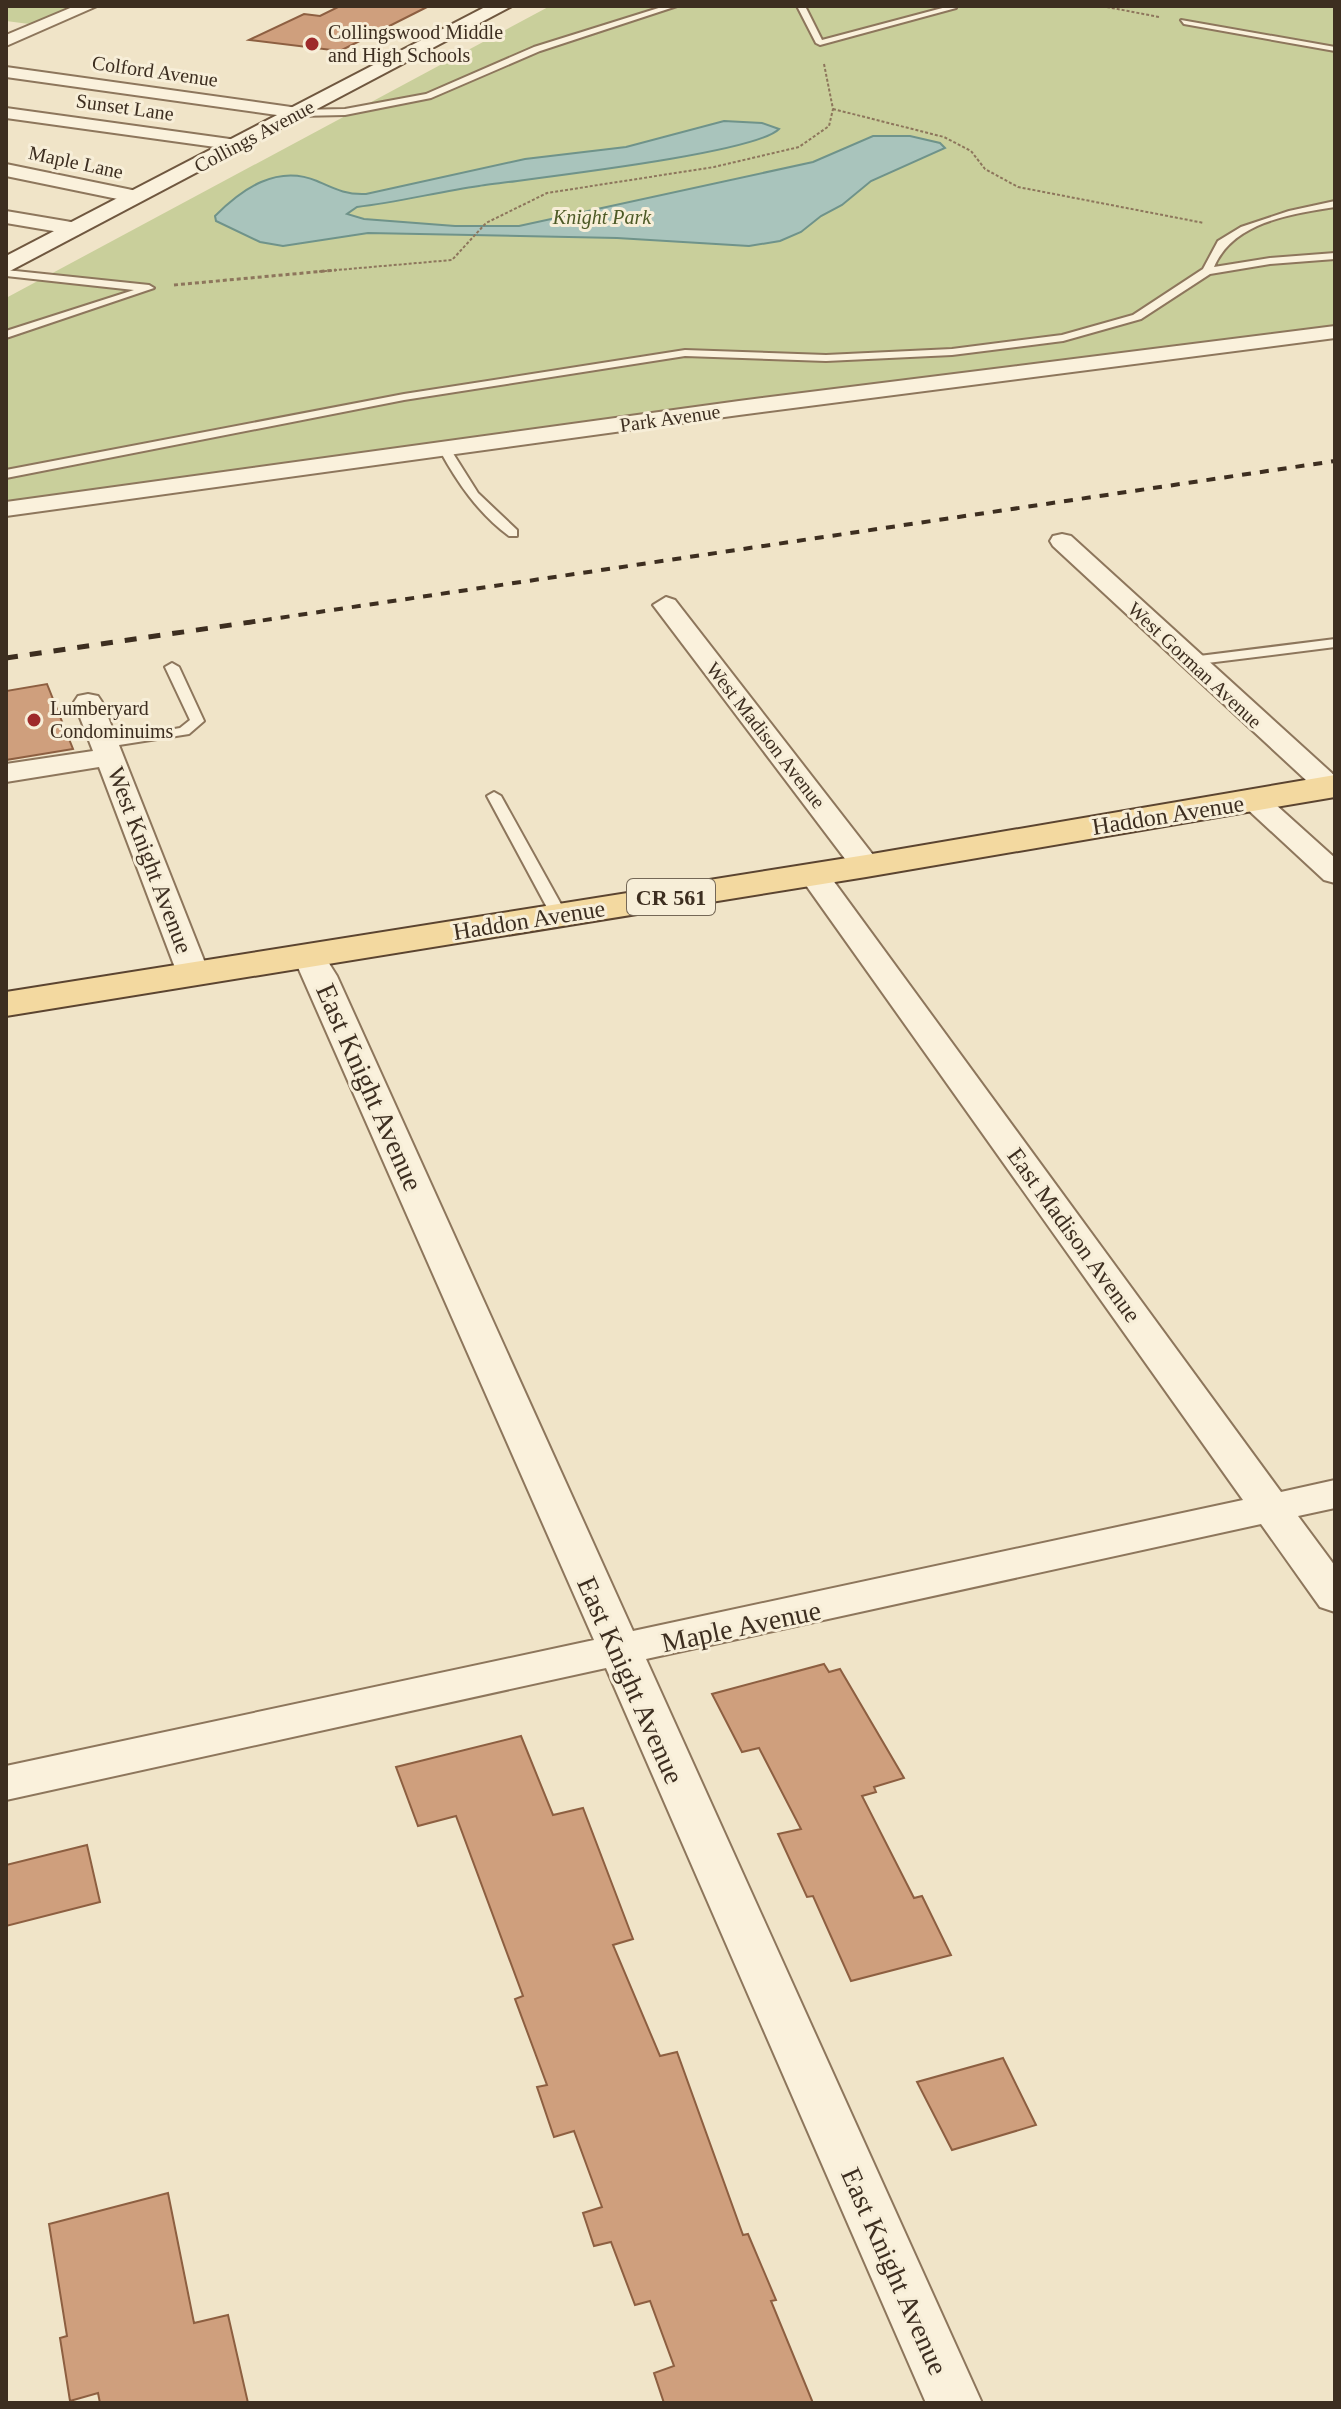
<svg xmlns="http://www.w3.org/2000/svg" width="1341" height="2409" font-family="'Times New Roman',serif">
	<rect width="100%" height="100%" fill="#f0e4c8"/>
	<path fill="#c9cf9b" d="M6 6H92L45 26 6 21Z
		M550 6H1335V332L6 509V298Z"/>
	<path fill="#a9c4bc" stroke="#6f938a" stroke-width="2" d="M724 121 762 123 779 129C755 154 526 179 479 186 438 192 398 202 357 207L347 214 364 219 455 226H519L813 162 873 136H910L940 143 945 148 871 181 842 205 821 216 801 232 780 241 749 246 617 238 368 233 283 246 260 242 216 221 215 216C242 189 277 164 317 181 335 189 346 195 366 194L525 159 626 147Z"/>
	<path fill="#cf9f7d" stroke="#8d5f41" stroke-width="2" d="M340 6H429L340 51 249 40 304 14 320 16Z
		M47 684 73 749 6 760V691Z
		M824 1664 829 1672 840 1669 904 1778 874 1787 876 1792 862 1796 914 1898 922 1896 951 1955 851 1981 813 1896 807 1897 778 1834 801 1829 759 1748 742 1752 712 1694Z
		M521 1736 553 1815 583 1808 633 1939 613 1945 660 2056 677 2052 743 2235 748 2234 776 2300 771 2301 813 2403H664L654 2373 674 2366 650 2301 635 2305 611 2242 594 2246 583 2213 602 2207 574 2131 554 2137 537 2087 547 2085 515 1999 523 1996 456 1816 418 1826 396 1767Z
		M87 1845 100 1902 6 1926V1865Z
		M1003 2058 1036 2125 952 2150 917 2082Z
		M168 2193 194 2323 228 2315 248 2403H100L98 2393 70 2401 60 2338 67 2336 49 2224Z"/>
	<g fill="none" stroke-linecap="round" stroke-linejoin="round">
		<defs>
			<path id="service" d="M665 6H677L540 51 431 98 345 115 298 116 294 113 298 110 345 109 426 94 534 47Z
				M797 6H805L822 40 950 6 956 8 820 45 816 43Z
				M1181 20 1335 47V51L1184 24Z
				M1335 201V207C1291 214 1233 222 1214 267L1270 258 1335 253V259L1270 264 1210 274 1141 319 1063 341 952 355 826 361 685 356 404 400 6 478V470L404 394 685 350 826 355 952 349 1062 335 1133 315 1203 269 1218 241 1241 227 1289 211Z
				M6 270 149 285 154 288 6 338V331L134 290 6 276Z
				M441 447H449L478 493 517 530V536H509C478 513 457 482 439 449Z
				M1335 639V647L1191 665 1184 661 1191 657Z
				M172 663 179 667 204 721 189 734 100 748V742L180 728 190 720 165 667Z
				M494 792 501 796 567 915 565 918 559 920 551 915 487 796Z"/>
			<path id="minor" d="M75 6H97L6 46V35Z
				M6 67 298 108 307 113 298 118 6 77Z
				M6 108 237 140 246 145 237 150 6 118Z
				M6 164 137 191 147 197 137 203 6 176Z
				M6 211 77 223 87 229 77 235 6 223Z
				M1335 326V338L739 415 6 516V502L739 401Z
				M1062 534 1071 536 1335 776V794L1320 793 1053 546 1050 541 1053 536Z
				M666 597 675 600 877 860 881 866 877 872H855L653 605Z
				M88 694 98 696 102 702 209 973 204 980 193 983 182 980 177 973 99 767 6 782V764L93 751 74 702 78 696Z
				M1255 792 1265 795 1335 858V883L1324 880 1245 807 1240 801 1245 795Z
				M813 865 824 868 1281 1492 1335 1480V1508L1298 1516 1335 1566V1612L1320 1607 1261 1524 646 1659 982 2403H926L606 1668 6 1800V1766L594 1640 293 956 298 949H320L337 976 633 1631 1243 1500 798 874 802 868Z"/>
			<path id="secondary" d="M487 6H512L6 273V256Z"/>
			<path id="primary" d="M1335 775V797L866 877 6 1016V992L866 855Z"/>
		</defs>
		<use href="#service" stroke="#8d765c" stroke-width="4"/>
		<use href="#minor" stroke="#8d765c" stroke-width="4"/>
		<use href="#secondary" stroke="#6f573f" stroke-width="4"/>
		<use href="#primary" stroke="#5b4430" stroke-width="4"/>
		<path stroke="#8d765c" stroke-width="2" stroke-dasharray="3 2" stroke-linecap="butt" d="M1102 6 1159 17
			M833 109 944 137 971 151 985 169 1018 187 1204 223
			M314 272 452 260 486 223 547 193 714 167 799 147 829 126 833 109 824 64"/>
		<path stroke="#8d765c" stroke-width="3" stroke-dasharray="4 3" stroke-linecap="butt" d="M174 285 336 270"/>
		<use href="#service" fill="#faf1dc" fill-rule="evenodd"/>
		<use href="#minor" fill="#faf1dc" fill-rule="evenodd"/>
		<use href="#secondary" fill="#faf1dc" fill-rule="evenodd"/>
		<use href="#primary" fill="#f3d9a0" fill-rule="evenodd"/>
		<path stroke="#3d2e20" stroke-width="4" stroke-dasharray="9 9" stroke-linecap="butt" d="M245 623 1335 461"/>
		<path stroke="#3d2e20" stroke-width="5" stroke-dasharray="12 12" stroke-linecap="butt" d="M6 658 258 621"/>
	</g>
	<g fill="#9e2a2b" stroke="#f7eed8" stroke-width="3">
		<circle cx="312" cy="44" r="8"/>
		<circle cx="34" cy="720" r="8"/>
	</g>
	<g text-anchor="middle" stroke-width="6" stroke-linejoin="round" paint-order="stroke">
		<g font-size="20" fill="#3d2e20" stroke="#f7eed8" text-anchor="start">
			<text x="328" y="39">Collingswood Middle<tspan x="328" dy="23">and High Schools</tspan></text>
			<text x="50" y="715">Lumberyard<tspan x="50" dy="23">Condominuims</tspan></text>
		</g>
		<g font-size="20" fill="#3d2e20" stroke="#f7eed8">
			<text transform="translate(155 71) rotate(8)" y="7">Colford Avenue</text>
			<text transform="translate(125 107) rotate(8)" y="7">Sunset Lane</text>
			<text transform="translate(254 136) rotate(-28)" y="7">Collings Avenue</text>
			<text transform="translate(76 162) rotate(12)" y="7">Maple Lane</text>
			<text transform="translate(670 418) rotate(-8)" y="7">Park Avenue</text>
			<text transform="translate(1195 665) rotate(43)" y="7">West Gorman Avenue</text>
			<text transform="translate(766 735) rotate(52)" y="7">West Madison Avenue</text>
		</g>
		<g font-size="20" font-style="italic" fill="#4d5a26" stroke="#f7eed8">
			<text x="602" y="224">Knight Park</text>
		</g>
		<rect fill="#f7eed8" stroke="#756857" stroke-width="2" x="627" y="879" width="88" height="36" rx="6"/>
		<g font-size="22" font-weight="bold" fill="#3d2e20">
			<text x="671" y="905">CR 561</text>
		</g>
		<g font-size="24" fill="#3d2e20" stroke="#f7eed8">
			<text transform="translate(1168 815) rotate(-9)" y="8">Haddon Avenue</text>
			<text transform="translate(150 860) rotate(69)" y="8">West Knight Avenue</text>
			<text transform="translate(529 920) rotate(-9)" y="8">Haddon Avenue</text>
			<text transform="translate(1074 1235) rotate(54)" y="8">East Madison Avenue</text>
		</g>
		<g font-size="28" fill="#3d2e20" stroke="#f7eed8">
			<text transform="translate(370 1087) rotate(66)" y="10">East Knight Avenue</text>
			<text transform="translate(741 1626) rotate(-12)" y="10">Maple Avenue</text>
			<text transform="translate(631 1680) rotate(66)" y="10">East Knight Avenue</text>
			<text transform="translate(895 2271) rotate(66)" y="10">East Knight Avenue</text>
		</g>
	</g>
	<rect width="1341" height="2409" fill="none" stroke="#3d2e20" stroke-width="16"/>
</svg>
